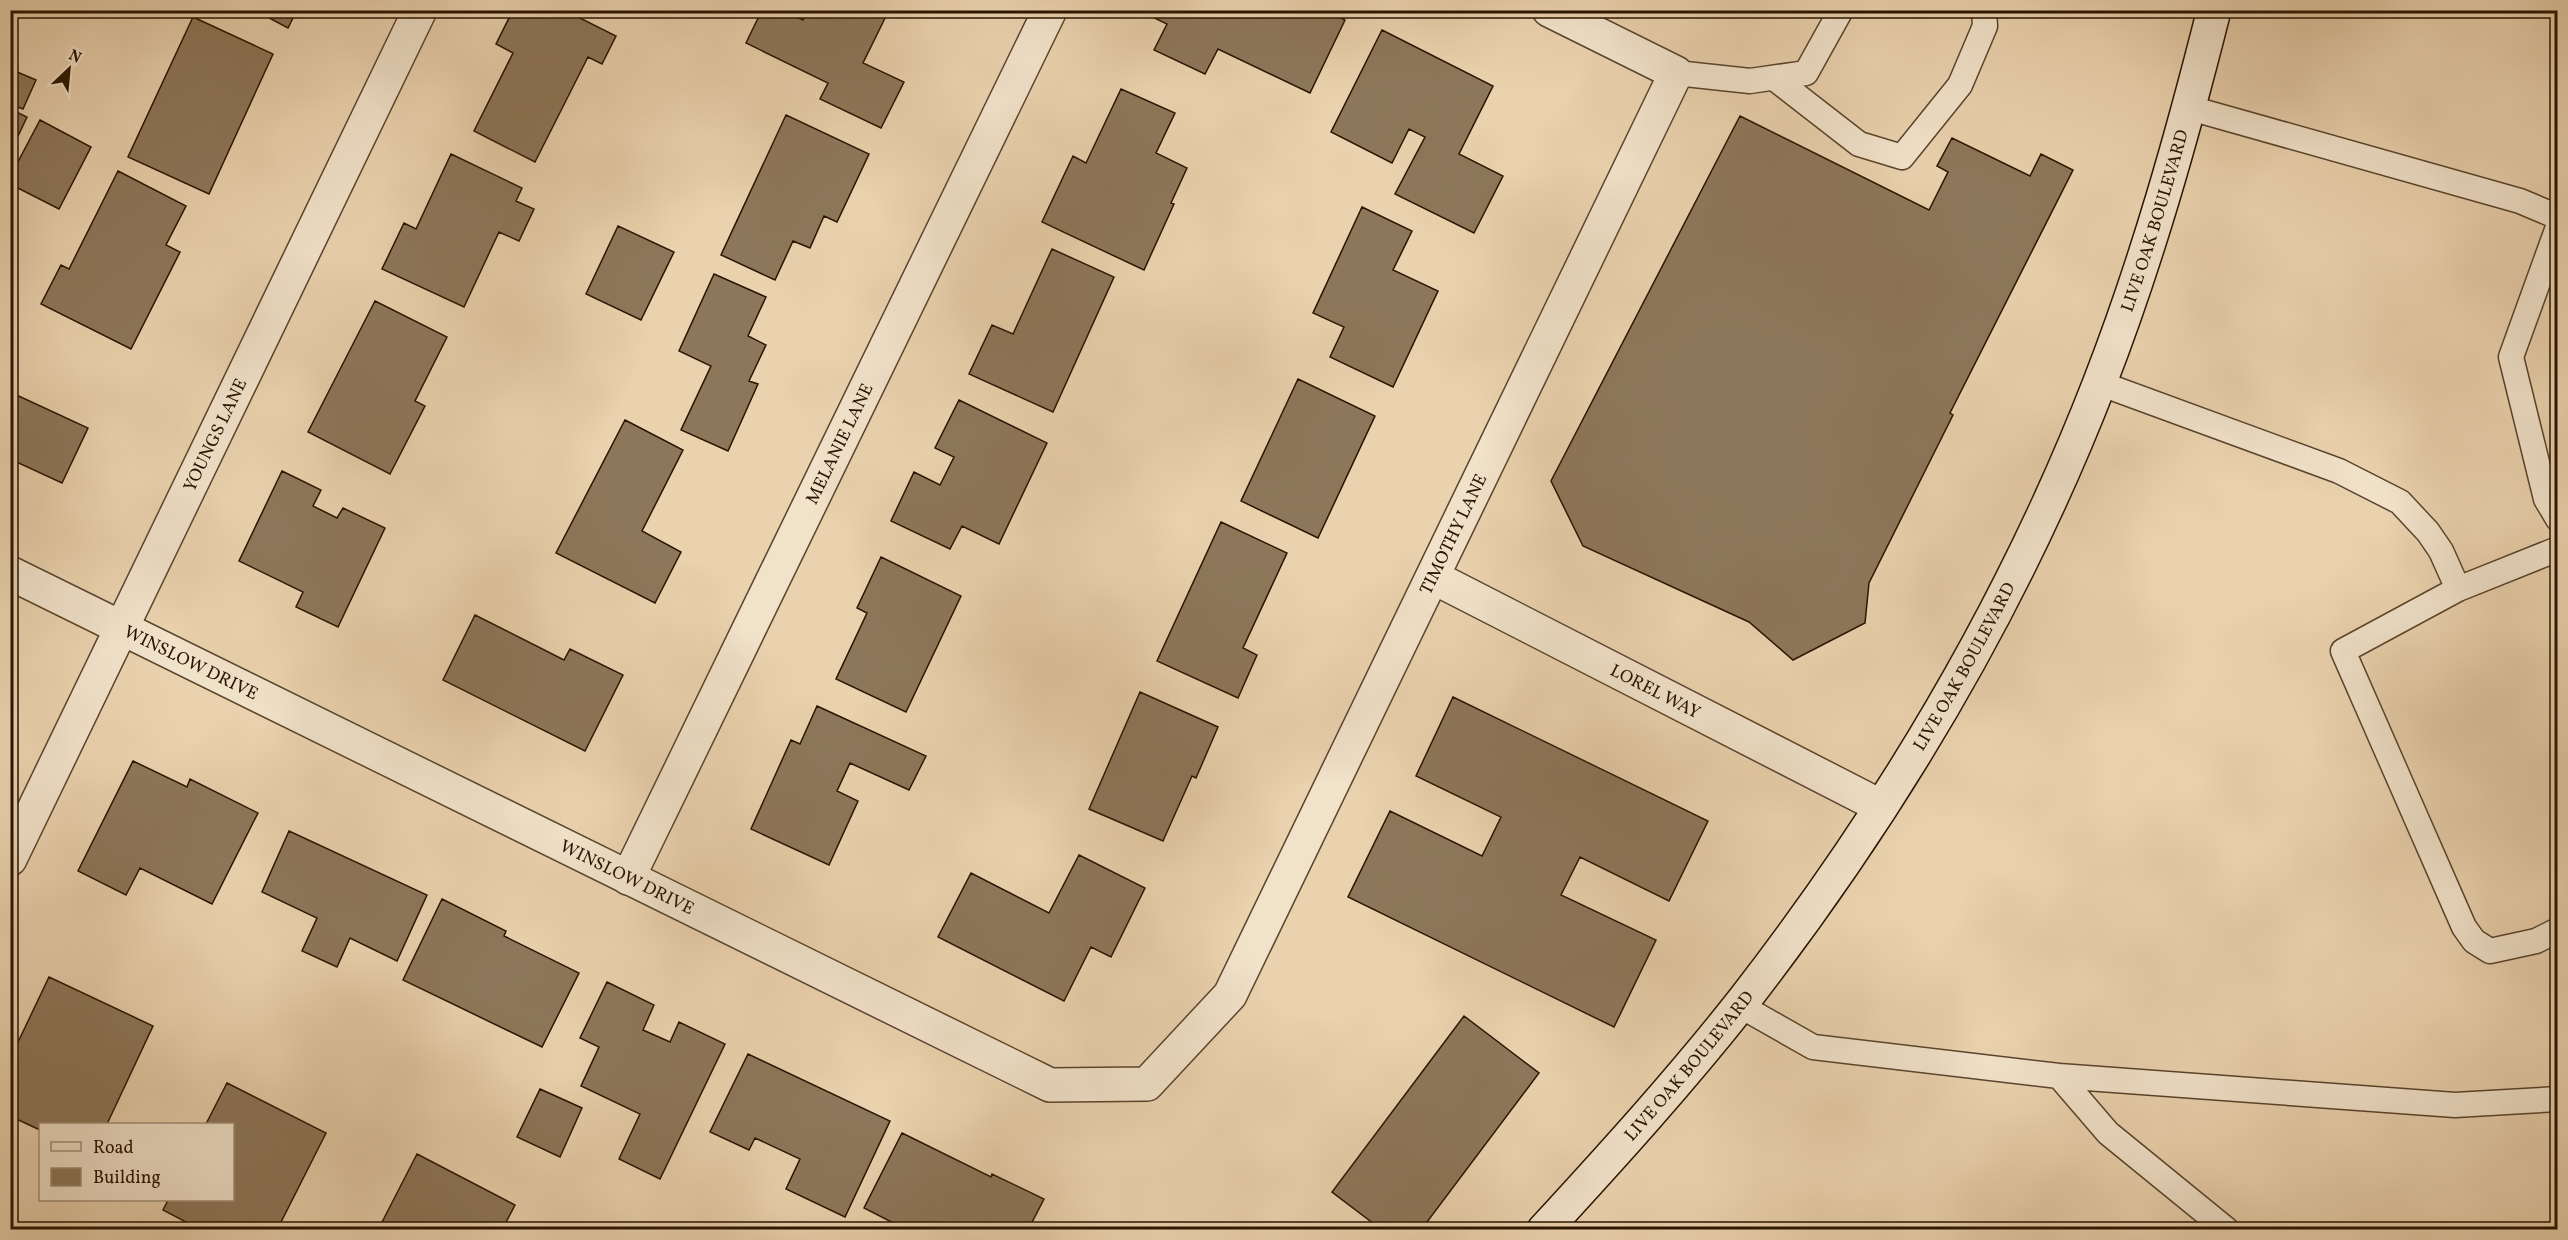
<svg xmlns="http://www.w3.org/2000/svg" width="2568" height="1240" font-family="Vollkorn,serif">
	<rect width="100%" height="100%" fill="#ead2ae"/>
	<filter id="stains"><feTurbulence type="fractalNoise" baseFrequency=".00333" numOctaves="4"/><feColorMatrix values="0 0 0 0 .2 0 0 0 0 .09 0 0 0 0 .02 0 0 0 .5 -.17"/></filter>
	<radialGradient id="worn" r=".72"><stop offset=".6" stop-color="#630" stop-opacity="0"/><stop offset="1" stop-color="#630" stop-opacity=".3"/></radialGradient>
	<path fill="#8d775a" stroke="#291400" stroke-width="1.5" d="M254 10H297L288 28Z
		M513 10H564L616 36 602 64 588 57 535 162 474 131 513 53 496 44Z
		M762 10H782L803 20 808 10H889L863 63 904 82 881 128 820 99 828 83 746 43Z
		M1138 10H1325L1345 20 1310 93 1218 49 1205 74 1154 50 1167 24Z
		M193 17 273 54 209 194 128 157Z
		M1382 30 1493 86 1459 154 1503 176 1474 233 1395 194 1425 137 1409 129 1392 163 1331 132Z
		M10 69 36 80 23 109 10 104Z
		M1121 89 1175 113 1156 153 1187 168 1171 203 1174 204 1144 270 1042 222 1073 156 1086 163Z
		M10 109 27 117 10 153Z
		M786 115 869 154 837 222 824 216 810 248 793 241 775 280 721 255Z
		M1740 116 1929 210 1948 172 1937 166 1952 138 2030 176 2041 154 2073 170 1950 413 1953 415 1869 583 1865 623 1793 660 1749 622 1583 546 1551 481Z
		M40 120 91 147 59 209 10 184V177Z
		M451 154 522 188 516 201 534 209 519 241 499 232 464 307 382 269 404 223 416 229Z
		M118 171 186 206 166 245 180 252 131 349 41 304 61 265 69 269Z
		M1362 207 1412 231 1393 270 1438 291 1393 387 1330 357 1344 327 1313 313Z
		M618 226 674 252 641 320 586 294Z
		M1052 249 1114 277 1053 412 969 374 992 325 1013 334Z
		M714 274 766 297 748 336 766 345 749 381 758 384 728 451 681 430 711 366 679 351Z
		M375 301 447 337 415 401 425 406 390 474 308 432Z
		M1298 379 1375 416 1318 538 1241 501Z
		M10 392 88 428 62 483 10 459Z
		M959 400 1047 443 999 544 962 526 950 549 891 521 914 472 940 485 954 457 935 448Z
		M625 420 683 450 642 531 681 552 655 603 556 553Z
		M282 471 321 490 313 506 337 518 343 508 385 528 338 627 296 607 303 592 239 561Z
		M1221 522 1287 553 1243 648 1257 655 1238 698 1157 661Z
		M881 557 961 596 906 712 836 679 867 613 857 608Z
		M475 615 564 660 570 649 623 675 585 751 443 680Z
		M1140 692 1218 727 1196 778 1192 776 1163 841 1089 809Z
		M1453 697 1708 821 1669 901 1580 857 1561 895 1656 940 1614 1027 1348 897 1390 811 1482 856 1501 817 1416 776Z
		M817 706 926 756 909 790 850 763 837 791 858 801 829 865 751 829 791 740 800 744Z
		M133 761 187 787 190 779 258 813 212 904 140 868 126 895 78 871Z
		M289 831 427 895 397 961 350 938 337 967 302 951 317 918 262 892Z
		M1079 855 1145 888 1111 957 1091 947 1064 1001 938 937 971 873 1049 913Z
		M442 899 506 931 504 936 579 973 542 1047 403 980Z
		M49 977 153 1026 107 1124H40V1130L10 1116V1059Z
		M607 982 654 1005 643 1030 670 1042 679 1022 725 1044 660 1179 619 1159 640 1114 581 1086 599 1047 580 1038Z
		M1464 1016 1539 1073 1421 1230H1382L1332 1192Z
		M748 1054 890 1121 845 1217 786 1189 800 1159 755 1138 749 1150 710 1132Z
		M227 1083 326 1133 277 1230H201L163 1210 168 1200H232V1124H206Z
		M540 1089 582 1108 560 1157 517 1137Z
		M902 1133 991 1177 992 1174 1044 1199 1028 1230H907L864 1208Z
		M417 1154 515 1205 502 1230H378Z"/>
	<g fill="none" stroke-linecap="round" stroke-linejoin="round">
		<defs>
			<path id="service" d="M1676 73 1750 81 1806 73 1841 10
				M1774 78 1859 144 1902 157 1960 85 1985 26 1984 10
				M2190 108 2520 201 2558 217
				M2558 227 2511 357 2546 499 2558 519
				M2099 383 2339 471 2400 502 2428 532 2441 551 2458 589
				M2558 549 2458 589 2343 651 2464 927 2474 941 2490 951 2536 941 2558 930
				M1739 1005 1813 1047 2059 1076 2455 1105 2558 1099
				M2059 1076 2108 1133 2227 1230"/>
			<g id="minor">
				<path id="s1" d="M10 573 1050 1085 1147 1084 1230 995 1676 73 1549 10"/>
				<path id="s2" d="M1433 577 1880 806"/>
				<path id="s3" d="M10 859 420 10"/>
				<path id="s4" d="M628 878 1050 10"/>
			</g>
			<g id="secondary">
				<path id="s5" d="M1544 1230C1613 1155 1681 1080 1744 1000 1889 813 2014 604 2100 382 2147 261 2182 137 2214 10"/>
			</g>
		</defs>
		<use href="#service" stroke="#59442c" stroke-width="27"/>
		<use href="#minor" stroke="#59442c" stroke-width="36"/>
		<use href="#secondary" stroke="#291400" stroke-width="36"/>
		<use href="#service" stroke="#f1e2ca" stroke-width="24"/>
		<use href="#minor" stroke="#f1e2ca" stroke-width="33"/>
		<use href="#secondary" stroke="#f1e2ca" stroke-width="33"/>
	</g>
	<g text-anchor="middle" stroke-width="4.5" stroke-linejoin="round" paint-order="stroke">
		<g font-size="18" fill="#291400" stroke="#f1e2ca">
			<text dy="6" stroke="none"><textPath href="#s5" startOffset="1191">LIVE OAK BOULEVARD</textPath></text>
			<text dy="6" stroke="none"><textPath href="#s3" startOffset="471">YOUNGS LANE</textPath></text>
			<text dy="6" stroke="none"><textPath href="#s4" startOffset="483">MELANIE LANE</textPath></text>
			<text dy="6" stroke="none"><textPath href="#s1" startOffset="1890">TIMOTHY LANE</textPath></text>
			<text dy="6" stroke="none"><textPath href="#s1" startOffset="202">WINSLOW DRIVE</textPath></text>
			<text dy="6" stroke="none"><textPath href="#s5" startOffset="705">LIVE OAK BOULEVARD</textPath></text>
			<text dy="6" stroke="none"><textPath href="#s2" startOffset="250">LOREL WAY</textPath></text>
			<text dy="6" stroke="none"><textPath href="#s1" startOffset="688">WINSLOW DRIVE</textPath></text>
			<text dy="6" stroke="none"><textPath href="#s5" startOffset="219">LIVE OAK BOULEVARD</textPath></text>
		</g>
	</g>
	<rect width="2568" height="1240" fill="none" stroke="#ead2ae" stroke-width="36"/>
	<rect x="12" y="12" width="2544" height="1216" fill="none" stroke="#291400" stroke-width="3"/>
	<rect x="18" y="18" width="2532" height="1204" fill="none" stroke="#291400" stroke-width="1.5"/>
	<rect x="39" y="1123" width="195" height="78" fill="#f1e2ca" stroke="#a19079" stroke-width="1.5"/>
	<rect x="51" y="1142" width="30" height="9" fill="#f1e2ca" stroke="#a19079" stroke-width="1.5"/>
	<text x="93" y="1153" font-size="18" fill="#291400">Road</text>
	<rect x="51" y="1168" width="30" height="18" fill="#8d775a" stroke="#a19079" stroke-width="1.5"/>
	<text x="93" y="1183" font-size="18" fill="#291400">Building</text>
	<g transform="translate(69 69) rotate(26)" stroke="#f1e2ca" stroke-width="4.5" paint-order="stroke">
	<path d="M0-4.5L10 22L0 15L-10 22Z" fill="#291400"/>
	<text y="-9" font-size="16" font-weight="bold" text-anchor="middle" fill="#291400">N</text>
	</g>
	<rect width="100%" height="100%" filter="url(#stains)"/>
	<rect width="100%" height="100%" fill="url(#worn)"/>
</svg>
